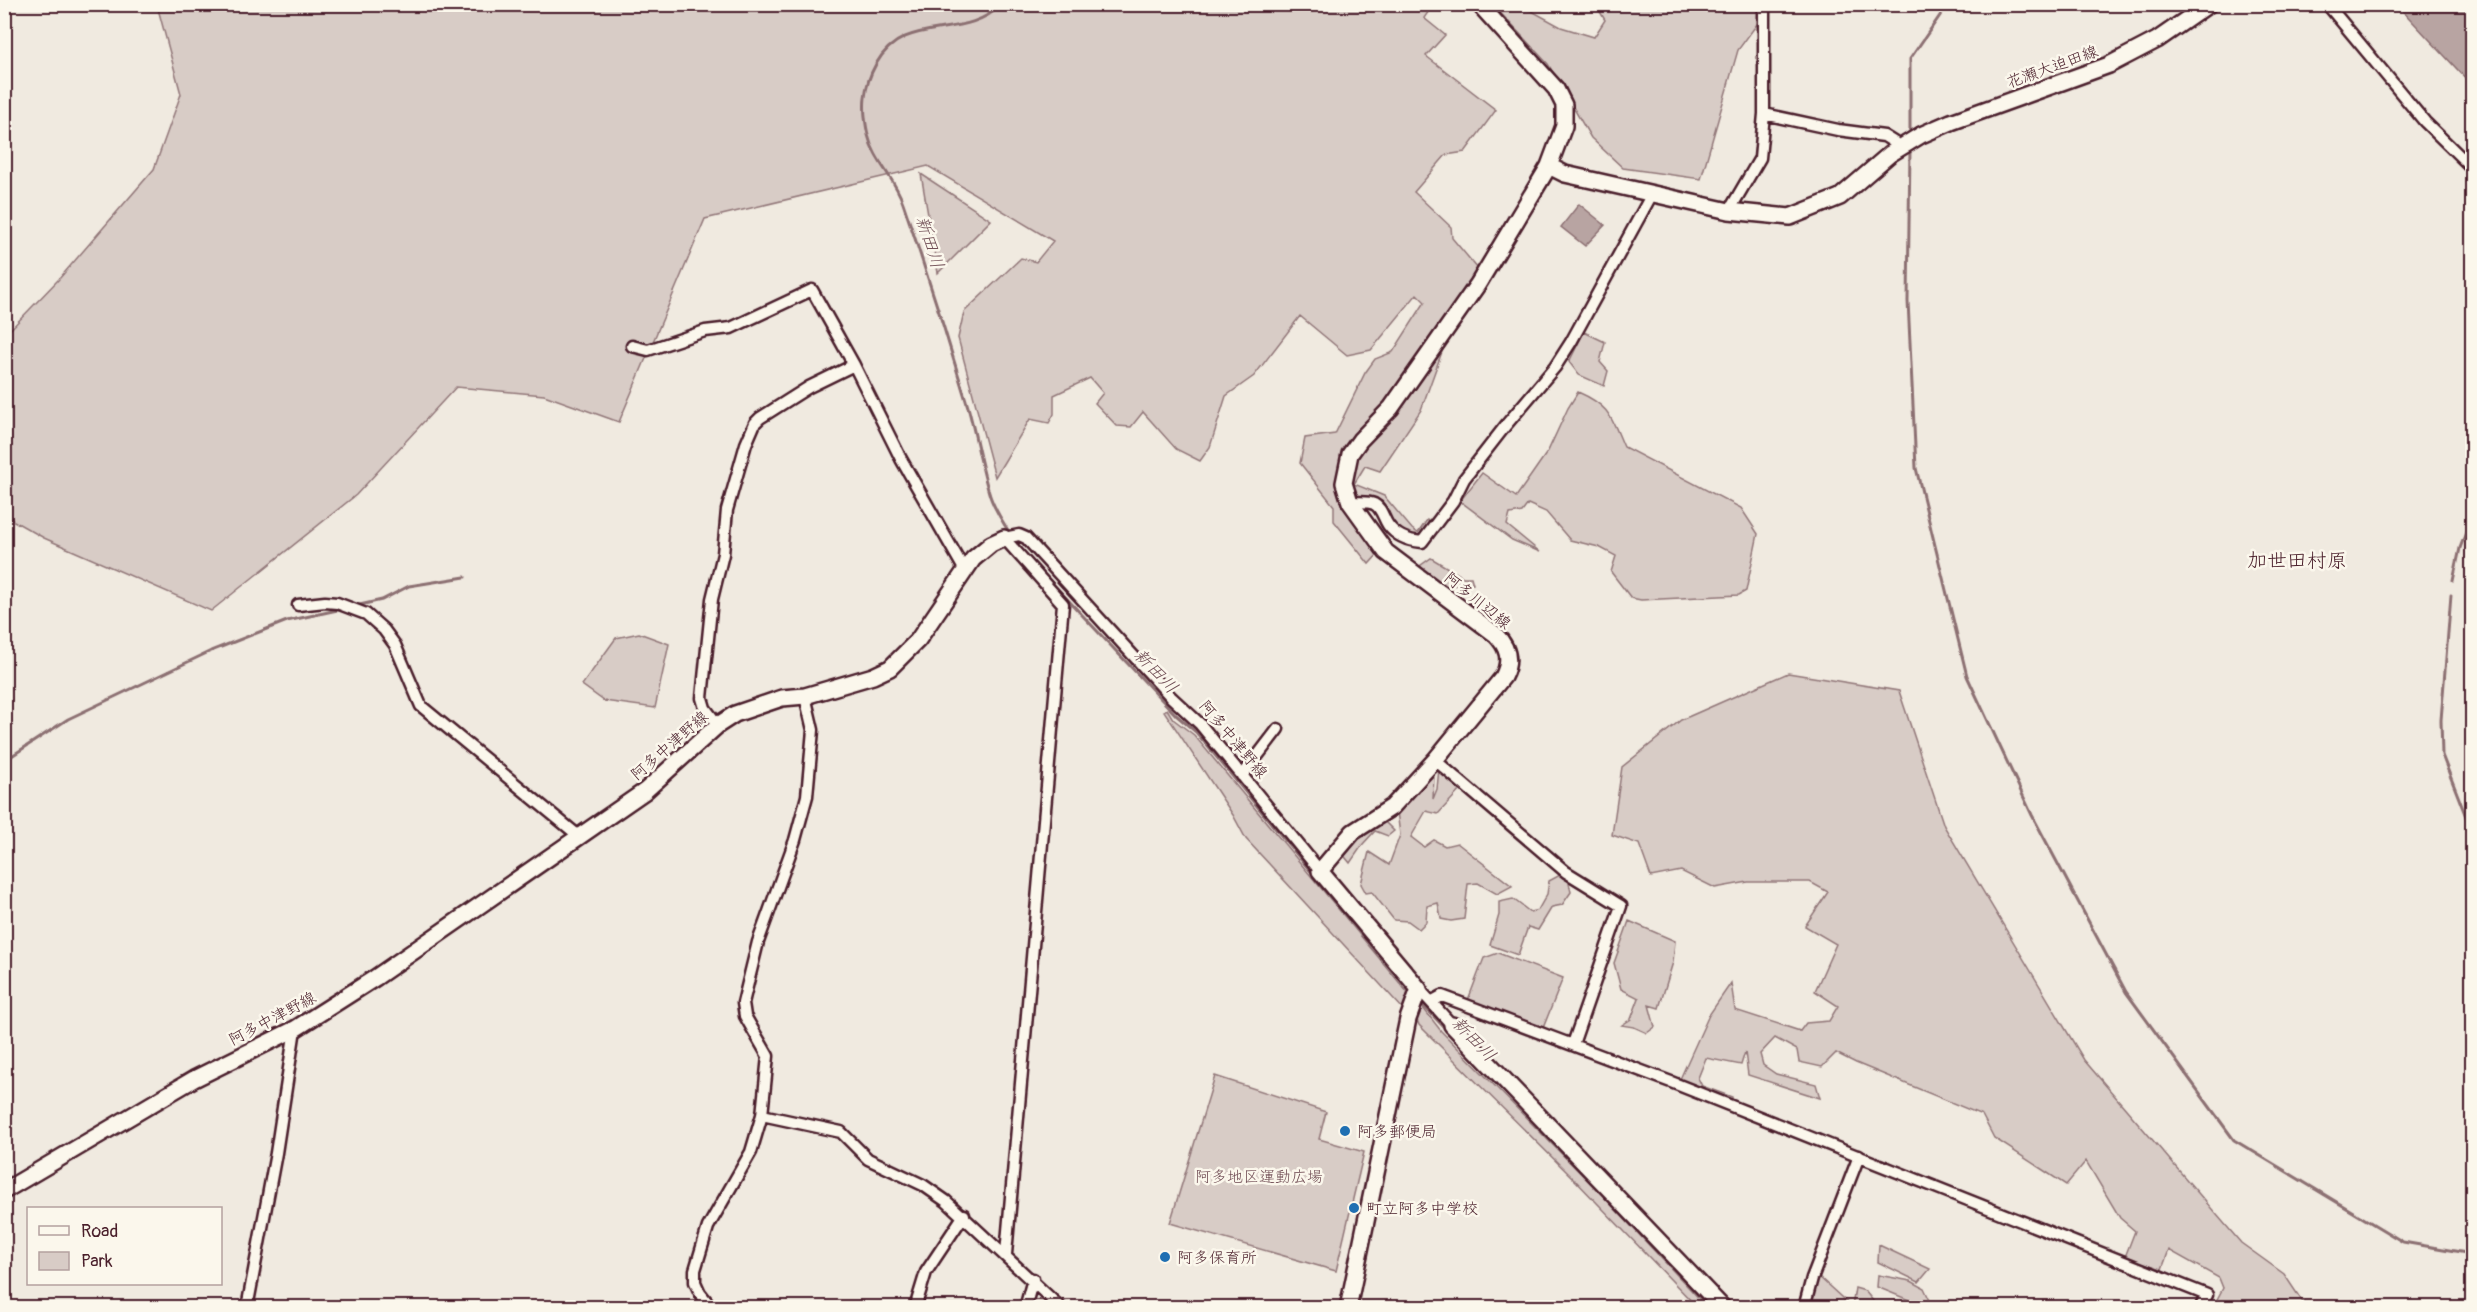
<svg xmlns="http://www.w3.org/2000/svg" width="2477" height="1312" font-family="Pangolin,'Klee One',sans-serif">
	<rect width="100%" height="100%" fill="#f0eae0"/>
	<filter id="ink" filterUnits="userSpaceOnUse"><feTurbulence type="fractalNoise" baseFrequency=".0167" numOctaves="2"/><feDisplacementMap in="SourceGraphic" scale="12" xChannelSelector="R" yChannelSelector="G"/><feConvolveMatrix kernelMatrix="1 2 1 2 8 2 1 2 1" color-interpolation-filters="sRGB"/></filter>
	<g filter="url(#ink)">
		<path fill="#d8ccc6" stroke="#917678" stroke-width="1.5" d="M157 5H1433L1424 18 1445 35 1426 56 1496 110 1465 152 1446 155 1414 192 1451 227 1452 238 1478 269 1443 349 1421 410 1380 471 1365 466 1354 484 1384 496 1412 529 1418 533 1427 520 1431 524 1419 539C1399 534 1387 514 1375 499L1353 497 1379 553 1369 564 1334 521V506L1300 463 1305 438 1335 434 1365 373 1375 359 1393 352 1425 302 1417 294 1371 350 1347 355 1300 316 1254 376 1226 396 1210 447 1200 461 1176 449 1143 412 1131 427 1117 426 1095 403 1103 393 1090 378 1054 395V414L1049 423 1030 419 995 477 958 338 964 312 1021 258 1036 262 1053 241 928 166 705 219 619 422 544 395 456 387 356 495 211 611 44 538 5 516V335L59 279 154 169 181 94Z
			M1493 5H1521L1561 27 1594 37 1605 20 1596 5H1771L1738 50 1701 179 1623 168 1591 138 1548 64Z
			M921 174 991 220 938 273Z
			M1584 332 1605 342 1600 362 1608 371 1604 386 1579 375 1569 362Z
			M1578 392C1610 406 1611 417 1624 447L1741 508 1758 534 1746 591 1739 595 1641 600 1631 598 1611 572 1616 556 1599 547 1570 540 1546 512 1528 504 1522 512 1510 514 1507 525 1540 552 1512 540 1460 501 1482 473 1516 497 1548 451 1568 408Z
			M1431 558 1463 577H1471L1473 584 1442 586 1417 568Z
			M639 633 669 644 655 708 604 701 582 685 616 638Z
			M1788 673 1899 691 1944 826 2084 1060 2241 1243 2284 1274 2306 1307H2252L2247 1303 2241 1307H2213L2223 1288 2219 1278 2169 1250 2162 1269 2125 1257 2135 1231 2120 1218 2086 1161 2066 1185 1994 1138 1982 1115 1856 1063 1836 1053 1822 1067 1799 1062 1797 1050 1775 1038 1760 1054 1763 1065 1776 1074 1816 1084 1820 1098 1748 1075 1745 1052 1741 1065 1706 1058 1698 1078 1702 1086 1732 1097V1102L1680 1079 1709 1015 1731 983 1735 1010 1800 1031 1806 1023 1829 1021 1838 1006 1815 991 1836 944 1805 926 1828 892 1810 882H1748L1715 888 1681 871 1651 877 1639 844 1612 835 1622 767 1681 720Z
			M1167 709 1173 719 1194 735 1408 993 1404 1010 1246 839 1233 815 1164 711Z
			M1439 768 1461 789 1438 814 1426 811 1411 837 1424 847 1434 840 1445 846 1457 843 1512 886 1497 894 1478 883 1468 884 1464 919 1451 921 1441 919 1438 903 1427 906 1426 922 1419 929 1408 921 1394 920 1372 892 1366 893 1361 884 1369 852 1389 865 1400 835 1397 811 1434 775 1433 799 1437 789Z
			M1383 820 1394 831 1388 836 1375 831 1363 844 1350 863 1341 852 1357 834Z
			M1560 875 1568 879 1571 892 1562 905 1552 907 1538 930 1528 927 1518 955 1490 945 1499 915V902L1513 899 1530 912 1538 910 1547 894 1549 881Z
			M1629 921 1675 941 1673 962 1659 1008 1649 1005 1655 1027 1647 1033 1634 1027 1622 1025 1631 1019 1639 998 1621 989 1614 963Z
			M1498 953 1563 978 1543 1028 1468 1000 1484 958Z
			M1420 1004 1441 1031 1602 1195 1707 1307H1697L1574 1179 1419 1025 1415 1015Z
			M1215 1076 1326 1112 1319 1139 1364 1152 1336 1271 1170 1223Z
			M1879 1245 1930 1269 1919 1282 1878 1262Z
			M1878 1275 1911 1281 1924 1288 1933 1307H1926L1877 1287Z
			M1818 1276 1852 1307 1855 1288 1865 1291 1878 1307 1813 1308 1810 1305Z"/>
		<path fill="#b8a4a2" stroke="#8c6f72" stroke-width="1.5" d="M2397 5H2472V85Z
			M1579 204 1605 225 1585 246 1561 227Z"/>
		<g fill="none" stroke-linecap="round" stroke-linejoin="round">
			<path stroke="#8c6f72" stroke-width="3" d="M1002 4C964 43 905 12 876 64 863 87 862 109 868 135 874 161 895 178 903 203 926 270 948 339 968 407 976 436 981 467 990 496 996 514 1009 531 1019 548
				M1910 135V59L1948 4
				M1910 148 1908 301 1916 468 1967 676 2032 815 2126 992 2234 1140 2403 1242 2472 1254
				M1038 568 1176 715 1196 732 1346 914
				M2453 581 2460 548 2472 517
				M2451 595 2441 720 2442 755 2472 832
				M355 606 382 600 409 586 465 577
				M4 761 68 719 211 651 287 621 342 609
				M1420 1002 1523 1110
				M1631 1223 1711 1308"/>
			<defs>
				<path id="street" d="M2327 4 2425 122 2472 168
					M1764 114 1838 130 1884 136 1900 146
					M1729 211 1760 158 1764 114V4
					M632 346 648 350 705 331 731 328 812 290 854 365 901 459 964 569
					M1350 502C1357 503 1367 501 1374 504 1382 508 1383 518 1388 525 1396 536 1409 541 1422 542L1453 501 1464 479 1506 425 1555 367 1571 342 1652 194
					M298 605 325 602 337 603 366 614 384 630 395 645 421 706 580 837
					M718 725 705 708 702 698 712 599 723 554 727 510 746 444 755 423 760 418 809 387 854 365
					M1435 760 1566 872 1621 906 1573 1044
					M1242 776 1278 729
					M1419 989 1452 1025
					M1431 1002 1442 996 1671 1082 2207 1295 2200 1308
					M762 1115 841 1132 868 1159 923 1185 946 1201 1061 1308
					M1006 1254 1063 604 1004 538 1019 535 1026 538 1171 697 1200 724 1320 871
					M247 1308 276 1153 295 1029
					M712 1308 700 1293 695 1282V1270L708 1227 751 1152 762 1115 768 1056 745 1016 743 1003 758 942 795 840 807 796 813 730 805 696
					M915 1308 926 1272 964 1215
					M1025 1308 1033 1279
					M1804 1308 1812 1278 1859 1156"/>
				<path id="secondary" d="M1549 166 1565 174 1729 211 1790 217 1840 197 1890 154 1921 135 1951 122 2109 65 2157 40 2209 4
					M1452 1025 1723 1308
					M4 1191 194 1079 295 1029 375 978 645 791 718 725 735 714 782 698 805 696 873 676 890 668 918 640 973 559 991 544 1004 538
					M1348 1308 1408 1019 1419 989 1320 871 1353 832 1392 807 1435 760 1503 677C1512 660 1508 647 1495 634L1386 552 1350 502 1344 483 1350 454 1360 440 1391 408 1478 284 1549 166 1564 126V105L1556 89 1479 4"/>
			</defs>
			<use href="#street" stroke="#4a1f2b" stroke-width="15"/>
			<use href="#secondary" stroke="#4a1f2b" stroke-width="20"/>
			<use href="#street" stroke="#fbf7ec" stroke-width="10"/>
			<use href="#secondary" stroke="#fbf7ec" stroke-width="15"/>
		</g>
	</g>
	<g fill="#1f6fb2" stroke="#fbf7ec" stroke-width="2">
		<circle cx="1345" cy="1131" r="6"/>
		<circle cx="1354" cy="1208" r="6"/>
		<circle cx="1165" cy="1257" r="6"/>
	</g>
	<g text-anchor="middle" stroke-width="5" stroke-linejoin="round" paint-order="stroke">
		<g font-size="16" fill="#4a1f2b" stroke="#fbf7ec">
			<text transform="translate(2052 66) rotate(-20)" y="6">花瀬大迫田線</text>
			<text transform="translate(1478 600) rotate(39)" y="6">阿多川辺線</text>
			<text transform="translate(1234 739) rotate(50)" y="6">阿多中津野線</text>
			<text transform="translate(669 745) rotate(-41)" y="6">阿多中津野線</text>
			<text transform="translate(272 1018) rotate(-28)" y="6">阿多中津野線</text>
		</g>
		<g font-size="16" fill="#4a1f2b" stroke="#fbf7ec" text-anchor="start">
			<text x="1357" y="1137">阿多郵便局</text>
			<text x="1366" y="1214">町立阿多中学校</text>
			<text x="1177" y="1263">阿多保育所</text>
		</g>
		<g font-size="16" fill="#6e4a52" stroke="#fbf7ec">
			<text x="1259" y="1182">阿多地区運動広場</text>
		</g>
		<g font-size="18" font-style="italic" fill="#704e55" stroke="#fbf7ec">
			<text transform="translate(930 242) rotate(72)" y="6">新田川</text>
			<text transform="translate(1156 671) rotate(46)" y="6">新田川</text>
			<text transform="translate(1474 1039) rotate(46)" y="6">新田川</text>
		</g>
		<g font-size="20" fill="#4a1f2b" stroke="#fbf7ec">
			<text x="2297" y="567">加世田村原</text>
		</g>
	</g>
	<rect width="2477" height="1312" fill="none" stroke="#fbf7ec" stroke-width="24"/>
	<rect x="12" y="12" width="2453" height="1288" fill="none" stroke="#4a1f2b" stroke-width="2" filter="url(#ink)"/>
	<rect x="27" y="1207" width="195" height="78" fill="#fbf7ec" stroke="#b4a19f" stroke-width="1.5"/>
	<rect x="39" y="1226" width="30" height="9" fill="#fbf7ec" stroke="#b4a19f" stroke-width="1.5"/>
	<text x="81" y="1237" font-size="18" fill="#4a1f2b">Road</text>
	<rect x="39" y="1252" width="30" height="18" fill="#d8ccc6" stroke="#b4a19f" stroke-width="1.5"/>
	<text x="81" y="1267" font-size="18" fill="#4a1f2b">Park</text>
</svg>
